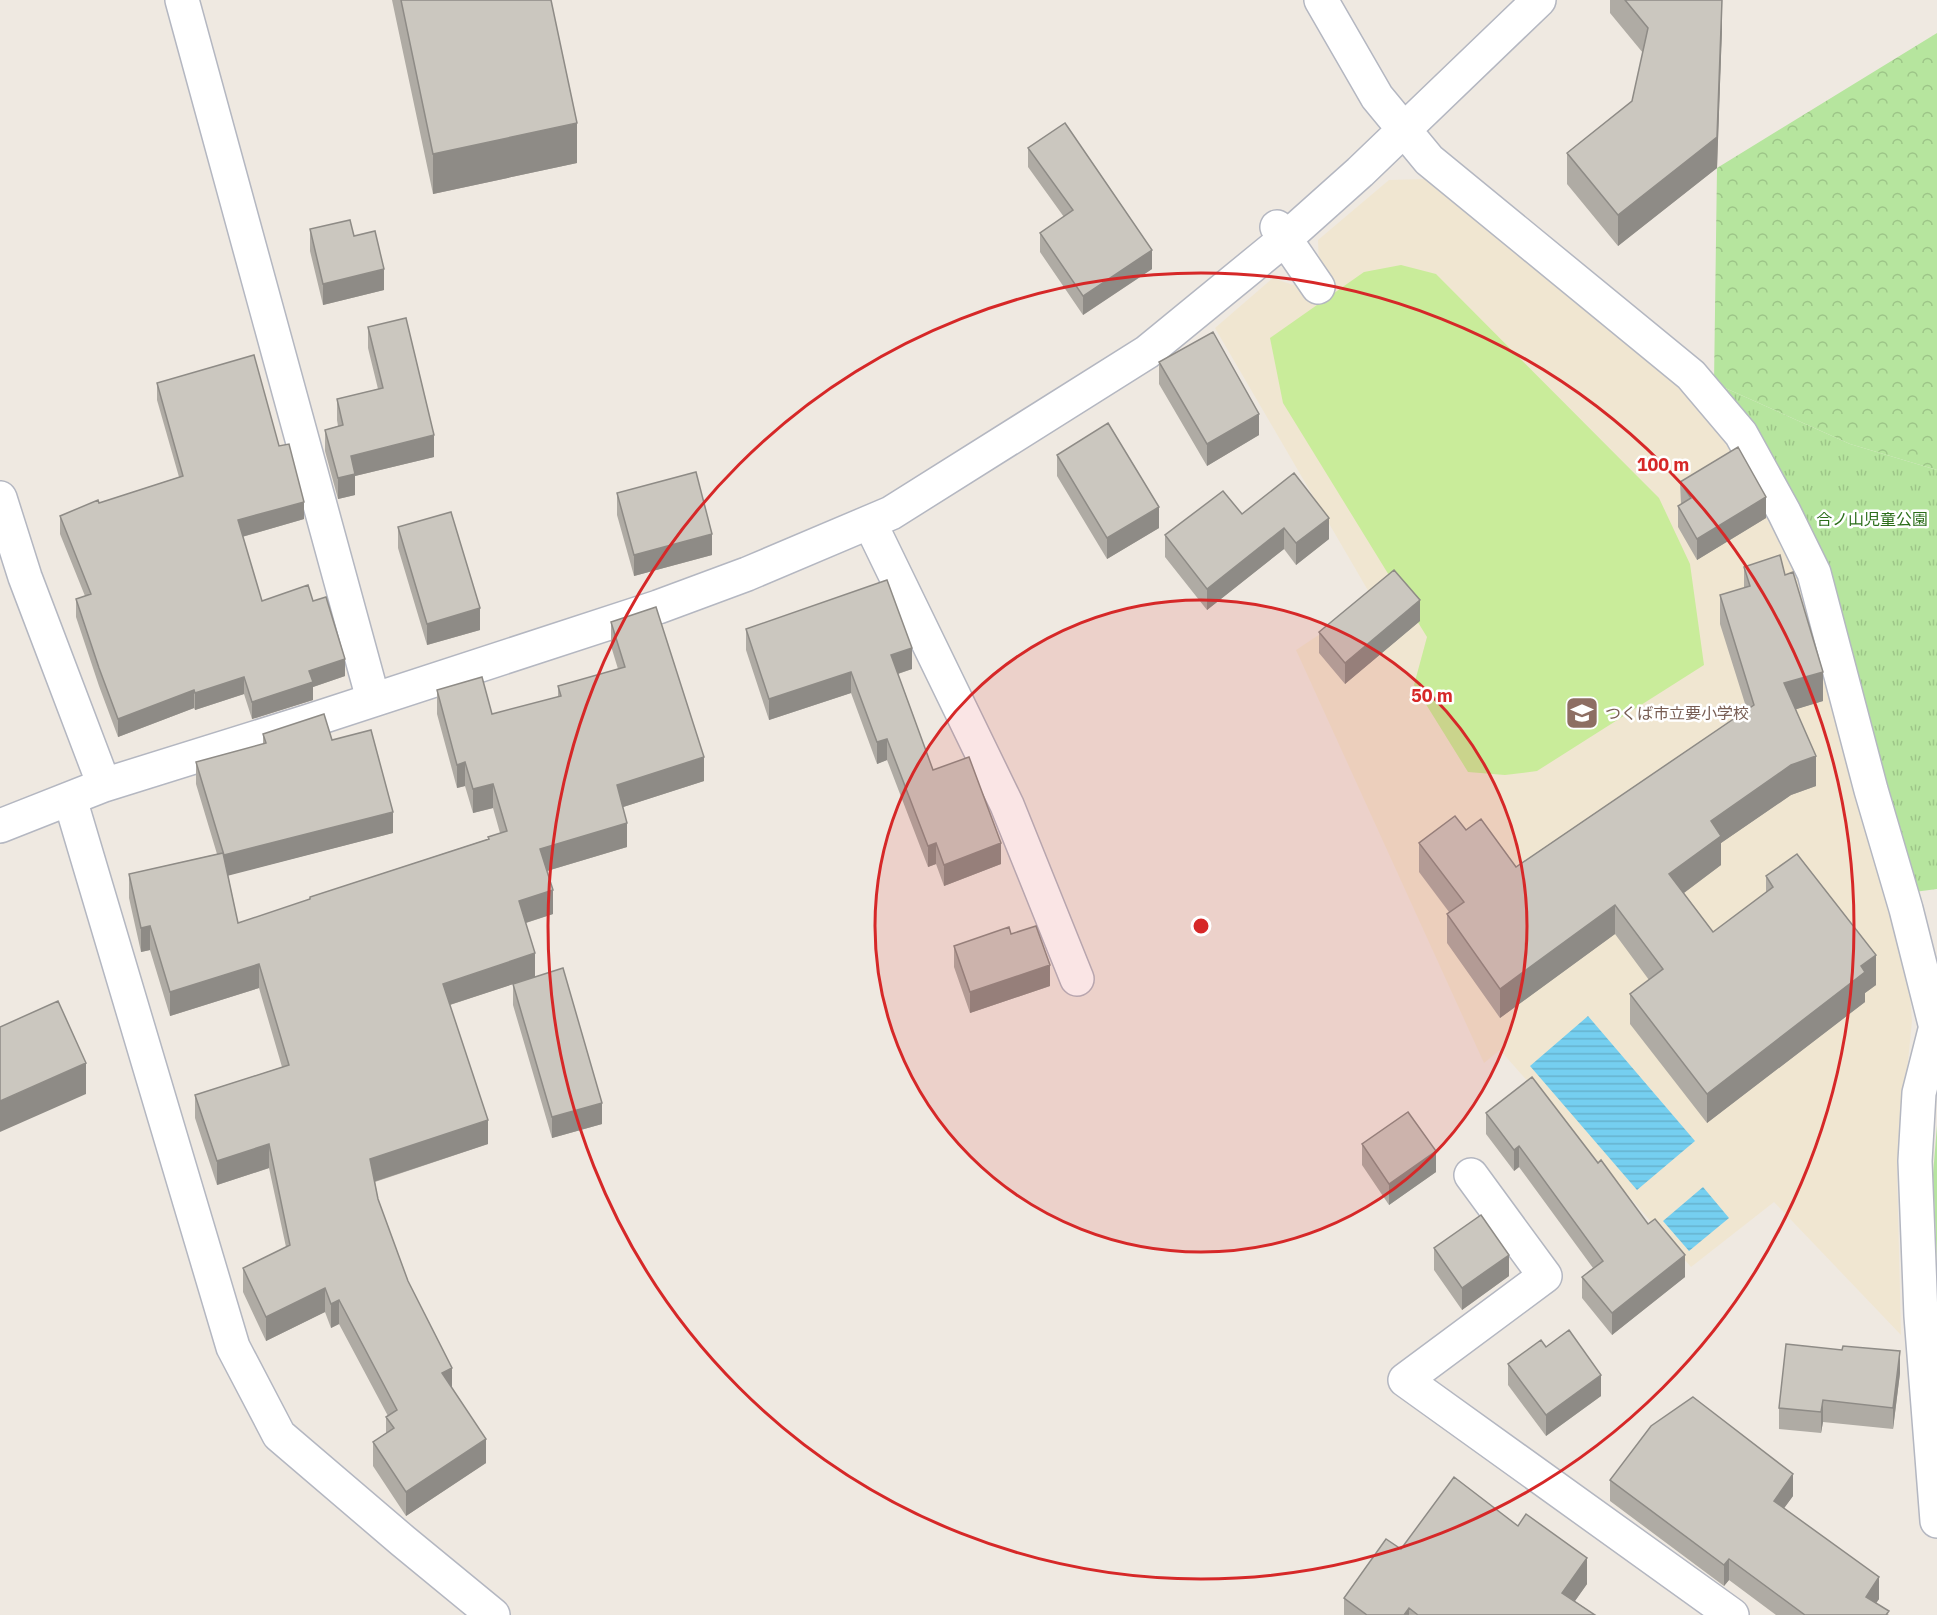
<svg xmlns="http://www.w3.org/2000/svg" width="1937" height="1615" font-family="'IBM Plex Sans','Noto Sans JP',sans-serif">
	<defs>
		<pattern id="forest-crowns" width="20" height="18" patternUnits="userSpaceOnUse" patternTransform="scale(1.5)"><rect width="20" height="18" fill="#b6e59e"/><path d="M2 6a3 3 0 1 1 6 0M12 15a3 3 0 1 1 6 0" fill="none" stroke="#9dc588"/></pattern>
		<pattern id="park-tufts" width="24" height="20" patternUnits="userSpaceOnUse" patternTransform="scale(1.5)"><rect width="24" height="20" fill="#b6e59e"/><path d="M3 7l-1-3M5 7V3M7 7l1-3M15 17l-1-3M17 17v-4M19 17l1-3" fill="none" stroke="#9dc588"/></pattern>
		<pattern id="water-rules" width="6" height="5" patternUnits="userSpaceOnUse" patternTransform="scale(1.5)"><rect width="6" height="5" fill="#75cff0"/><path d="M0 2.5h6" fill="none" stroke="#66b2ce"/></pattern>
	</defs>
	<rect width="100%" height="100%" fill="#efe9e1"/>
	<path fill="#f0e6d1" d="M1426 179 1685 388 1734 439 1803 578 1908 968 1912 1021 1897 1171 1901 1335 1774 1202 1691 1267 1500 1050 1484 1063 1296 650 1373 599 1215 328 1273 278 1293 285 1319 265 1318 240 1389 180Z"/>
	<path fill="url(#forest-crowns)" d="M1937 33V470L1850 444 1714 383 1717 168Z
		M1937 1125V1260L1933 1175Z"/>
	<path fill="url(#park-tufts)" d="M1714 383 1850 444 1937 470V889L1914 892 1827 574Z"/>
	<path fill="#c9ec9a" d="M1401 265 1436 274 1659 498 1690 564 1704 665 1537 771 1505 775 1468 772 1414 685 1427 637 1283 403 1270 338 1364 272Z"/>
	<path fill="url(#water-rules)" d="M1588 1016 1695 1141 1637 1190 1530 1066Z
		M1703 1187 1729 1218 1689 1251 1663 1221Z"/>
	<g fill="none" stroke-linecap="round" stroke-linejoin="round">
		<defs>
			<path id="minor" d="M182 0 373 699
				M1321 0 1377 97 1429 160 1691 375 1741 434 1784 512 1814 573 1871 790 1906 909 1937 1032
				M1277 227 1318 287
				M0 498 25 577 104 785
				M870 523 1007 805 1077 979
				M70 799 233 1347 279 1435 403 1541 493 1615
				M0 826 104 785 309 721 658 607 747 574 891 513 1147 352 1285 239 1360 172 1539 0
				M1937 1022 1919 1093 1915 1161 1921 1316 1937 1521
				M1471 1175 1545 1276 1405 1380 1732 1615"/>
		</defs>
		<use href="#minor" stroke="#b4b7c1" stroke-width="36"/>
		<use href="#minor" stroke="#fff" stroke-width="33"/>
	</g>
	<path fill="#afaba4" d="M392 0H551L577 163 433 194Z
		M1610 0H1722V28L1717 168 1618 246 1567 184V153L1632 101 1643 53 1610 13Z
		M1028 148 1152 269 1083 315 1040 252V233L1064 217 1028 167Z
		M310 229 354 236 384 290 323 305 310 251Z
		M368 327 434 457 355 476V495L338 499 325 451V430L338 426 337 420V399L378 389 368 348Z
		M1159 362 1259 435 1207 466 1159 384Z
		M157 383 279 446 304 519 242 537 262 601H313L345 676 313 687V700L252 719 244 694 195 710 194 708 118 737 99 686 76 617V599L85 596 60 534V516L99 503 179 477 157 400Z
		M1057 455 1159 528 1107 559 1057 476Z
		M1680 482 1766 518 1697 560 1678 527V506L1681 504Z
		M617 493 712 555 634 576 617 515Z
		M1242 514 1329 539 1296 565 1284 549 1207 610 1165 557V535Z
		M398 527 480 630 427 645 398 548Z
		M1744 567 1823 701 1796 709 1816 786 1791 795 1721 843V865L1684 893 1713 932 1766 893V876L1876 985 1865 993V1002L1707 1123 1630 1024V994L1649 980 1615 934 1500 1018 1447 943V914L1449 912 1419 872V843L1466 830 1516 867 1747 710 1720 624V595L1744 588Z
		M1420 621 1345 684 1319 653V632Z
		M611 622 704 781 623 807 627 847 547 871 553 914 526 923 535 977 602 1124 552 1138 513 1005V984L450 1005 488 1144 375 1182 378 1199 408 1281 452 1388 486 1463 406 1516 373 1466V1442L386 1433V1417L388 1416 339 1324 331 1328 325 1312 266 1341 243 1292V1268L286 1247 269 1168 217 1185 195 1118V1095L282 1067 259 988 170 1016 150 950 141 952 129 898V874L217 854 196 784V762L263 744V734L332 740 393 833 228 875 238 923 310 900V897L488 839 500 833 493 808 473 813 465 786 457 788 437 714V690L492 714 558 697V686L618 669 611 646Z
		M746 629 912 669 898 674 933 770 1001 864 944 886 936 864 928 867 887 760 877 764 851 693 769 720 746 650Z
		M1011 934 1050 986 970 1013 954 967V946Z
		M1486 1113 1685 1277 1612 1335 1582 1298V1277L1593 1268 1519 1167 1514 1171 1486 1134Z
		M1362 1144 1436 1172 1389 1205 1362 1165Z
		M1434 1248 1509 1276 1462 1310 1434 1270Z
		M1508 1364 1601 1396 1546 1436 1508 1385Z
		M1900 1373 1893 1429 1823 1422 1821 1433 1779 1429V1408Z
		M1610 1480 1793 1496 1784 1508 1879 1599 1876 1603 1889 1615H1776L1729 1580 1724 1586 1610 1501Z
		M1401 1549 1587 1584 1575 1601 1595 1615H1344V1598Z"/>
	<path fill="#8e8b86" d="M1722 0V28L1717 168 1618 246V215Z
		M577 123V163L433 194V154Z
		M1152 250V269L1083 315V296Z
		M384 269V290L323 305V284Z
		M1259 414V435L1207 466V444Z
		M434 435V457L355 476V495L338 499V478L351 456Z
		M1766 497V518L1697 560V539Z
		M304 502V519L238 538V520Z
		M1159 507V528L1107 559V538Z
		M1329 518V539L1296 565V543Z
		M1284 528V549L1207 610V589Z
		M712 534V555L634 576V555Z
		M1420 600V621L1345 684V663Z
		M480 608V630L427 645V624Z
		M912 648V669L891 676V655Z
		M345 659V676L313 687V700L252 719V702L309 671Z
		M851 672V693L769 720V699Z
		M1823 672V701L1784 713V683Z
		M244 677V694L195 710V693Z
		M194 690V708L118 737V719Z
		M887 739V760L877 764V742Z
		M1816 756V786L1791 795 1721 843V865L1669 904V874L1711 821 1791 765Z
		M704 757V781L617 809V785Z
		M465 762V786L457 788V765Z
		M493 784V808L473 813V789Z
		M393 812V833L223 877V855Z
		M627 823V847L540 873V849Z
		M936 843V864L928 867V846Z
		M1001 843V864L944 886V865Z
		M553 890V914L519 925V901Z
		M1615 905V934L1500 1018V989Z
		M150 926V950L141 952V928Z
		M535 953V977L443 1007V984Z
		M1876 955V985L1865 993V1002L1707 1123V1094L1861 966Z
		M259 964V988L170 1016V992Z
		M1050 965V986L970 1013V992Z
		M86 1063V1094L0 1132V1101Z
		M602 1103V1124L552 1138V1117Z
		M488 1120V1144L370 1183V1159Z
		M269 1144V1168L217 1185V1161Z
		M1519 1146V1167L1514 1171V1150Z
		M1436 1151V1172L1389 1205V1184Z
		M1509 1255V1276L1462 1310V1288Z
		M1685 1255V1277L1612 1335V1313Z
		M325 1288V1312L266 1341V1317Z
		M339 1300V1324L331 1328V1304Z
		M1900 1351V1373L1893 1429V1408Z
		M452 1368V1392L442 1373Z
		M1601 1375V1396L1546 1436V1415Z
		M1823 1400V1422L1821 1433V1412Z
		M486 1439V1463L406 1516V1492Z
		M1793 1474V1496L1774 1522V1501Z
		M1587 1558V1584L1565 1615 1562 1593Z
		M1729 1559V1580L1724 1586V1565Z
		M1879 1577V1599L1868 1615 1866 1597Z
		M1409 1608V1615H1404Z"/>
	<path fill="#cbc7bf" stroke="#8e8b86" stroke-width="1.5" d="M401 0H551L577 123 433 154Z
		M1625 0H1722L1717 137 1618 215 1567 153 1632 101 1648 28Z
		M1065 123 1152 250 1083 296 1040 233 1073 210 1028 148Z
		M350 220 354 236 375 231 384 269 323 284 310 229Z
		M406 318 434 435 351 456 355 474 338 478 325 430 343 425 337 399 383 388 368 327Z
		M1213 332 1259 414 1207 444 1159 362Z
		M254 355 279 446 289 444 304 502 238 520 262 601 308 585 313 601 326 597 345 659 309 671 313 682 252 702 244 677 195 693 194 690 118 719 99 668 76 599 91 594 60 516 98 500 99 503 183 476 157 383Z
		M1108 423 1159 507 1107 538 1057 455Z
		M1738 447 1766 497 1697 539 1678 506 1691 498 1680 482Z
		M696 472 712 534 634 555 617 493Z
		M1294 473 1329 518 1296 543 1284 528 1207 589 1165 535 1223 491 1242 514Z
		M451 512 480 608 427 624 398 527Z
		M1780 555 1785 575 1793 572 1823 672 1784 683 1816 756 1791 765 1711 821 1721 836 1669 874 1713 932 1773 887 1766 876 1797 854 1876 955 1861 966 1865 972 1707 1094 1630 994 1663 969 1615 905 1500 989 1447 914 1464 902 1419 843 1455 816 1466 830 1481 819 1516 867 1754 705 1720 595 1750 586 1744 567Z
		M1394 570 1420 600 1345 663 1319 632Z
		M887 580 912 648 891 655 933 770 969 757 1001 843 944 865 936 843 928 846 887 739 877 742 851 672 769 699 746 629Z
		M656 607 704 757 617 785 627 823 540 849 553 890 519 901 535 953 443 984 488 1120 370 1159 378 1199 408 1281 452 1368 442 1373 486 1439 406 1492 373 1442 394 1428 386 1417 397 1410 339 1300 331 1304 325 1288 266 1317 243 1268 290 1245 269 1144 217 1161 195 1095 289 1065 259 964 170 992 150 926 141 928 129 874 223 853 238 923 310 899V897L489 839 488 837 507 831 493 784 473 789 465 762 457 765 437 690 482 677 492 714 561 696 558 686 625 667 611 622Z
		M324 714 332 740 371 730 393 812 224 855 196 762 266 743 263 734Z
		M1036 926 1050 965 970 992 954 946 1009 927 1011 934Z
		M563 968 602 1103 552 1117 513 984Z
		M58 1001 86 1063 0 1101V1027Z
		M1532 1077 1598 1163 1601 1160 1648 1224 1655 1219 1685 1255 1612 1313 1582 1277 1603 1261 1519 1146 1514 1150 1486 1113Z
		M1408 1112 1436 1151 1389 1184 1362 1144Z
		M1481 1215 1509 1255 1462 1288 1434 1248Z
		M1569 1330 1601 1375 1546 1415 1508 1364 1541 1340 1546 1347Z
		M1786 1344 1842 1350 1843 1346 1900 1351 1893 1408 1823 1400 1821 1412 1779 1408Z
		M1693 1397 1793 1474 1774 1501 1879 1577 1866 1597 1889 1611 1886 1615H1805L1729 1559 1724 1565 1610 1480 1651 1426Z
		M1454 1477 1518 1526 1526 1514 1587 1558 1562 1593 1595 1615H1418L1409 1608 1404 1615H1367L1344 1598 1386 1539 1401 1549Z"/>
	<circle cx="1201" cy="926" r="326" fill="#d62828" fill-opacity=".12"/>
	<g fill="none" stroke="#d62828" stroke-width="3">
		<circle cx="1201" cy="926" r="326"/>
		<circle cx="1201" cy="926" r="653"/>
	</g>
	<defs>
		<symbol id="school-square" viewBox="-11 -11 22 22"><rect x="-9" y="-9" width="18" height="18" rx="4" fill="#8d6e63" stroke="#fff"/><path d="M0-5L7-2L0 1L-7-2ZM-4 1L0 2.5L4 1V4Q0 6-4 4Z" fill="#fff"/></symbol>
	</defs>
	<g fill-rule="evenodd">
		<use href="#school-square" x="1563" y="694" width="38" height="38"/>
	</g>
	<g text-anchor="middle" stroke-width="5" stroke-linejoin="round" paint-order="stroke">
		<g font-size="16" fill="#2c6e1b" stroke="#fff">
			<text x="1872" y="525">合ノ山児童公園</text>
		</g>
		<g font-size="16" fill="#785e54" stroke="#fff" text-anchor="start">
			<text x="1605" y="719">つくば市立要小学校</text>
		</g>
	</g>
	<circle cx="1201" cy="926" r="9" fill="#d62828" stroke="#fff" stroke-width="3"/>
	<g font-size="18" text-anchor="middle" font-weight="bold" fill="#d62828" stroke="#fff" stroke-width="5" stroke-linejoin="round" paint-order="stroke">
		<text x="1663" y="471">100 m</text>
		<text x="1432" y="702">50 m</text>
	</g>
</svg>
